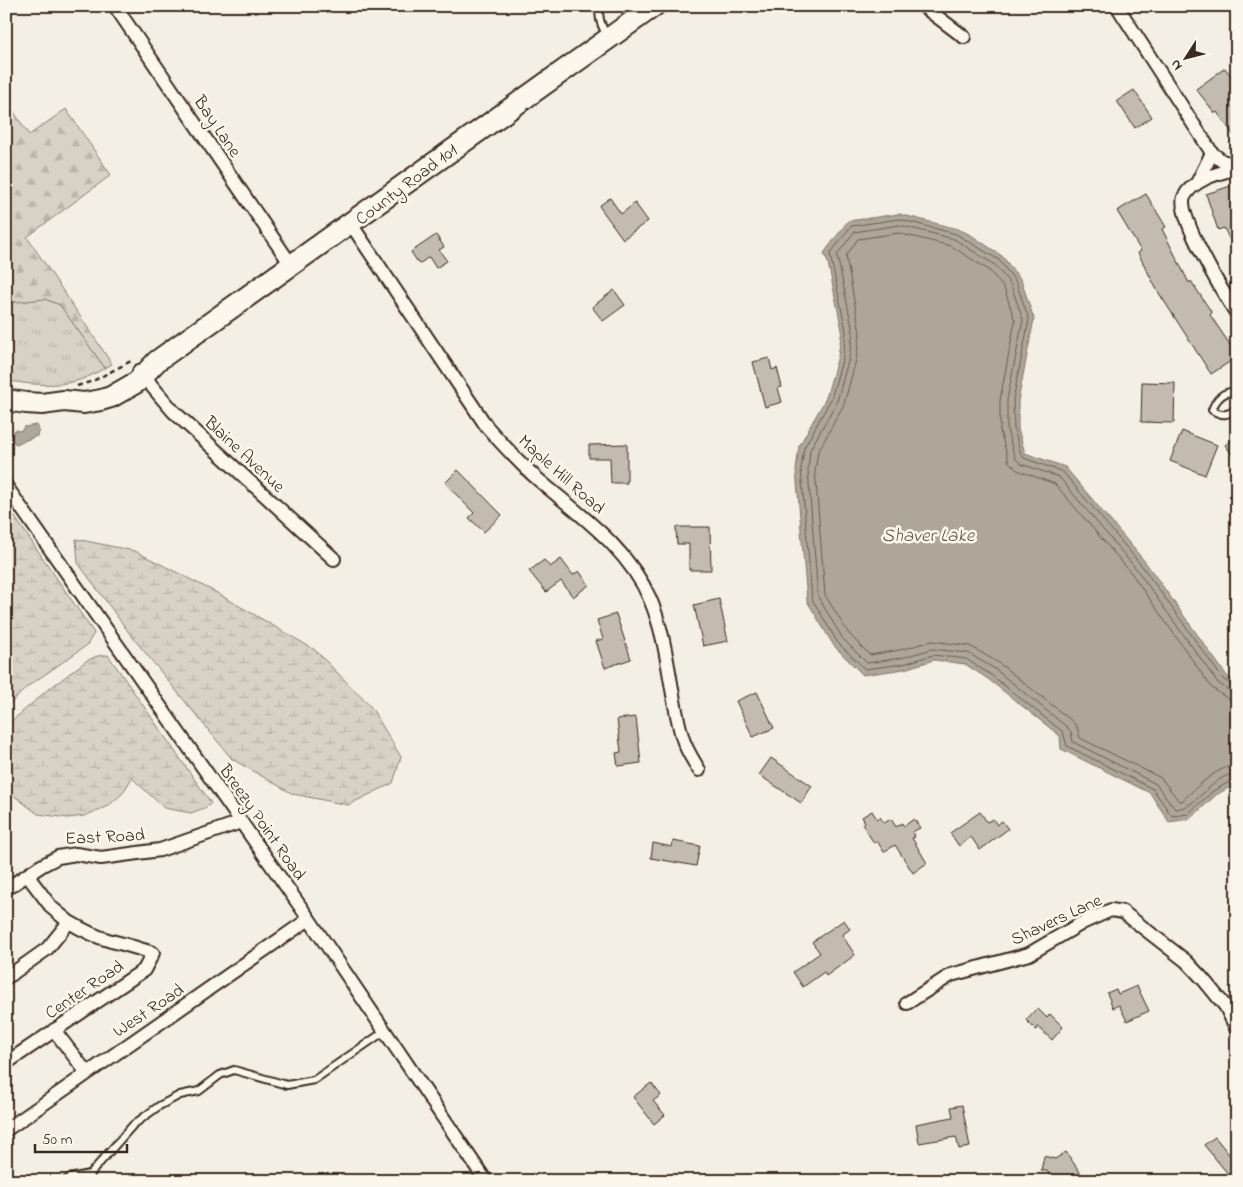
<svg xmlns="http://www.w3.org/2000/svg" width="1243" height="1187" font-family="'Indie Flower',sans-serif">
	<defs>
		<pattern id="grass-tufts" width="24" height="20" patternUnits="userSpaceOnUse" patternTransform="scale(1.25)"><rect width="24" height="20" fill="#d8d1c6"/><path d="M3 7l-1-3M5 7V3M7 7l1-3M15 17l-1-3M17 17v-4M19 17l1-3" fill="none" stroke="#bab4aa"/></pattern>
		<pattern id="forest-firs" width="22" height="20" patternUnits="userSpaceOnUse" patternTransform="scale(1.25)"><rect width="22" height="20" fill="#d8d1c6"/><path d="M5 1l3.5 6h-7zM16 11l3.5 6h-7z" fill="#bab4aa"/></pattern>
		<pattern id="wetland-marsh" width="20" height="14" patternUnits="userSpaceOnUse" patternTransform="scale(1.25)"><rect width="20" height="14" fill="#d8d1c6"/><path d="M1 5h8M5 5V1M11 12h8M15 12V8" fill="none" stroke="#bab4aa"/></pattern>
	</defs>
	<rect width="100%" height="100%" fill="#f3efe4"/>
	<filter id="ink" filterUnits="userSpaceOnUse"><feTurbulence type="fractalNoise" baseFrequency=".02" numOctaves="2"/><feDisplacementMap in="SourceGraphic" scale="10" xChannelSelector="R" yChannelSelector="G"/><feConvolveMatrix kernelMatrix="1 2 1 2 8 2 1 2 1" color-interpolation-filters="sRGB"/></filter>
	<g filter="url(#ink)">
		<path fill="url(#grass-tufts)" stroke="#8a7e72" d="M45 299 60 305 105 368C97 372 89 377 80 380 57 387 29 385 6 380V303Z"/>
		<path fill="url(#forest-firs)" stroke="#8a7e72" d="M6 100 29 135 66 109 111 175 27 237 112 364 105 368 60 305 45 299 6 303Z"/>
		<path fill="url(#wetland-marsh)" stroke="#8a7e72" d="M6 504 94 633 87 645 27 687 6 708Z
			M76 539 135 551 217 593 315 650 371 707 401 757 393 783 348 805 293 794 232 759 130 634 78 563Z
			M108 655 211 803 207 807 191 813 164 808 132 778 122 794 108 806 84 816 68 818 38 814 9 792 6 786V726L45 692 86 661 97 656Z"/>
		<path fill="#afa69a" stroke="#817468" d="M899 214 958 229 971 235 1002 256 1021 280 1034 319 1018 401V429L1025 453 1065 467 1146 563 1227 676 1237 683V783L1216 795 1190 819 1169 822 1150 793 1061 749 1060 736 988 679 965 664 934 660 904 669 863 675 834 646 807 601 796 470 799 446 826 398 838 356 842 330 828 263 824 253 848 221Z
			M36 425 39 430 37 436 16 444 11 440 12 435 15 430 21 431 24 427Z"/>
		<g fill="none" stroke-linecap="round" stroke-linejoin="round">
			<path stroke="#695c50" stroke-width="1" d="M1237 686H1233L1223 679 1142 566 1063 472 1024 458 1021 455 1014 429 1013 400 1029 320 1016 282 999 260 956 234 899 219 851 226 830 254 846 331 843 357 831 399 804 448 801 469 812 599 838 643 865 669 903 664 933 655 966 659 991 675 1063 732 1067 746 1153 789 1172 816 1188 814 1213 791 1233 780 1237 779
				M1237 693 1230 691 1218 683 1137 570 1059 477 1021 464 1015 458 1007 430V400L1023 320 1011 285 995 265 954 239 899 225 854 232 837 255 853 332 849 358 837 401 810 450 808 470 818 597 843 639 867 663 901 658 932 649 968 653 995 669 1067 727 1071 732 1073 742 1156 784 1175 809C1199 808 1211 775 1237 773
				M1237 700 1227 698 1212 688 1132 574 1055 484 1017 470 1009 462 1000 431V400L1015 321 1004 288 989 270 951 246 898 233 858 239 846 256 860 333 856 360 844 404 818 452 815 470 825 595 849 634 870 655 900 650 932 641 970 646 999 663 1072 721 1077 727 1080 738 1161 778 1179 801H1182C1196 788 1217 766 1237 765"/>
		</g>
		<path fill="#c3bbb0" stroke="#3b2a1e" d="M1225 68 1237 84V140L1217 112 1215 113 1196 89Z
			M1134 90 1152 117 1135 128 1117 101Z
			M1237 184V255L1224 228 1218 230 1206 194Z
			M1146 194 1166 227 1162 229 1189 283 1191 281 1212 313 1210 315 1237 355V357L1211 374 1157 290 1138 253 1141 251 1117 211Z
			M610 198 621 214 635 203 648 221 623 239 599 206Z
			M436 235 444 247 439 250 447 261 436 268 429 257 419 264 411 252Z
			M614 290 625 305 603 321 592 307Z
			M769 358 772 370 777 368 782 387 778 388 782 402 765 407 753 362Z
			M1142 382 1175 383 1174 423 1141 422Z
			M1182 431 1217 445 1205 475 1170 461Z
			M1237 436V461L1225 445Z
			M627 444V483H611L610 458H589V445Z
			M458 470 502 515 484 532 469 518 474 513 445 483Z
			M676 527H710L711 570H689V544H677Z
			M561 559 573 575 579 571 589 585 573 597 561 581 546 592 529 571 544 560 550 567Z
			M719 599 728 641 703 646 694 605Z
			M616 614 631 659 605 668 596 641 603 639 597 620Z
			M757 692 774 728 753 737 736 701Z
			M636 717 641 763 618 766 616 753 621 752 617 719Z
			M771 758 812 786 801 803 759 775Z
			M872 811 877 819 880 817 884 823 891 819 896 827 902 823 904 826 914 819 920 828 912 832 915 837 912 838 927 863 913 873 895 845 884 852 877 841 874 843 862 824 865 822 862 817Z
			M980 812 987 822 993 819 997 825 1002 821 1008 829 980 850 971 837 959 846 950 833Z
			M673 841 700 846 696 866 651 858 653 843 672 847Z
			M844 920 850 929 842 935 855 955 826 976 824 972 803 987 793 972 820 953 812 942Z
			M1137 986 1149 1011 1127 1021 1119 1005 1113 1008 1107 993 1116 989 1118 994Z
			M1037 1008 1047 1018 1050 1014 1063 1027 1052 1040 1038 1027 1036 1030 1026 1020Z
			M651 1083 661 1095 653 1101 665 1115 654 1124 633 1097Z
			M962 1105 970 1147 959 1149 956 1137 919 1143 916 1124 953 1117 951 1107Z
			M1215 1137 1232 1158 1237 1155V1181H1234L1204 1145Z
			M1066 1152 1086 1181H1053L1047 1171H1041L1044 1156 1055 1159Z"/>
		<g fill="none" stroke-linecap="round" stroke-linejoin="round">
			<defs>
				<path id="service" d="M599 6C599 18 600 25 607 35
					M1237 392C1224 390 1216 399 1212 410 1222 416 1228 416 1237 408
					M65 1181 69 1178 90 1174
					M92 1181 90 1174 133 1125 159 1106 180 1095 199 1091 220 1075 234 1070 287 1085 314 1080 385 1031"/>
				<path id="minor" d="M115 6 292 266
					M923 6 964 37
					M1117 6 1212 153 1222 161 1237 165
					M1237 168C1219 173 1193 179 1184 197 1176 215 1225 296 1237 314
					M1198 181 1212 153
					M351 224 487 427C504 446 521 465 540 481 581 516 628 548 650 599 669 643 669 691 682 736 685 748 693 760 699 770
					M139 371 173 411 334 559
					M6 486 309 919 486 1181
					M6 889 41 866 58 857 76 854 101 858 160 850 241 822
					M6 978 47 949 69 922 52 908 27 875
					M907 1003 951 975 1029 954 1082 923 1111 910 1123 912 1186 961 1203 979 1226 1007 1237 1030
					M54 1030 87 1073
					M6 1063 144 970 153 953C138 948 123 944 108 940 94 936 81 929 69 922
					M6 1130 309 919"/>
				<path id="primary" d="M6 400 26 403 42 404 64 401 84 403 101 400 111 397 137 382 157 361C324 243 488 123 654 6"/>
			</defs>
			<use href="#service" stroke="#3b2a1e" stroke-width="10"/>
			<use href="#minor" stroke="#3b2a1e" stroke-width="16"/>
			<use href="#primary" stroke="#3b2a1e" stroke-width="24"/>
			<path stroke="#3b2a1e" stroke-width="2.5" stroke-dasharray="5 4" stroke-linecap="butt" d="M77 386 93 381 131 361"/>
			<use href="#service" stroke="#fbf7ec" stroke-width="6"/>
			<use href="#minor" stroke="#fbf7ec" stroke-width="12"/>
			<use href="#primary" stroke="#fbf7ec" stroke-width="20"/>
		</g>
	</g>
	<g text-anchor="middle" stroke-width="5" stroke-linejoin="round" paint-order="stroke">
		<g font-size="18" fill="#3b2a1e" stroke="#fbf7ec">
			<text transform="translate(218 126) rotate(56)" y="6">Bay Lane</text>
			<text transform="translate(406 184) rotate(-37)" y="6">County Road 101</text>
			<text transform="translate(245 454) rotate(43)" y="6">Blaine Avenue</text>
			<text transform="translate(562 474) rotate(42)" y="6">Maple Hill Road</text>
			<text transform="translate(263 822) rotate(55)" y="6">Breezy Point Road</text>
			<text transform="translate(105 836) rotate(-3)" y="6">East Road</text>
			<text transform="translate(1056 919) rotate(-25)" y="6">Shavers Lane</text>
			<text transform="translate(84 989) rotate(-34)" y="6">Center Road</text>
			<text transform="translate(148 1010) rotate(-34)" y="6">West Road</text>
		</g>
		<g font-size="19" font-style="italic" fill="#645549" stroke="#fbf7ec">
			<text x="928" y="541">Shaver Lake</text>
		</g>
	</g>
	<rect width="1243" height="1187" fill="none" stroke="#fbf7ec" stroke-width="25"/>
	<rect x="12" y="12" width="1218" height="1162" fill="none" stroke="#3b2a1e" stroke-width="2" filter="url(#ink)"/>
	<g transform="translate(1186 58) rotate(234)" stroke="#fbf7ec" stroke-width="4" paint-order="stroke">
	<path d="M0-4L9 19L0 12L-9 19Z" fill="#3b2a1e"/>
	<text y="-8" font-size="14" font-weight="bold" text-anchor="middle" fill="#3b2a1e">N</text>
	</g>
	<path d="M35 1144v8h92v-8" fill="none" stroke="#3b2a1e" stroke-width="2.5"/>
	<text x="42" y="1144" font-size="15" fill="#3b2a1e" stroke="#fbf7ec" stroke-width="4" paint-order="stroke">50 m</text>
</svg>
